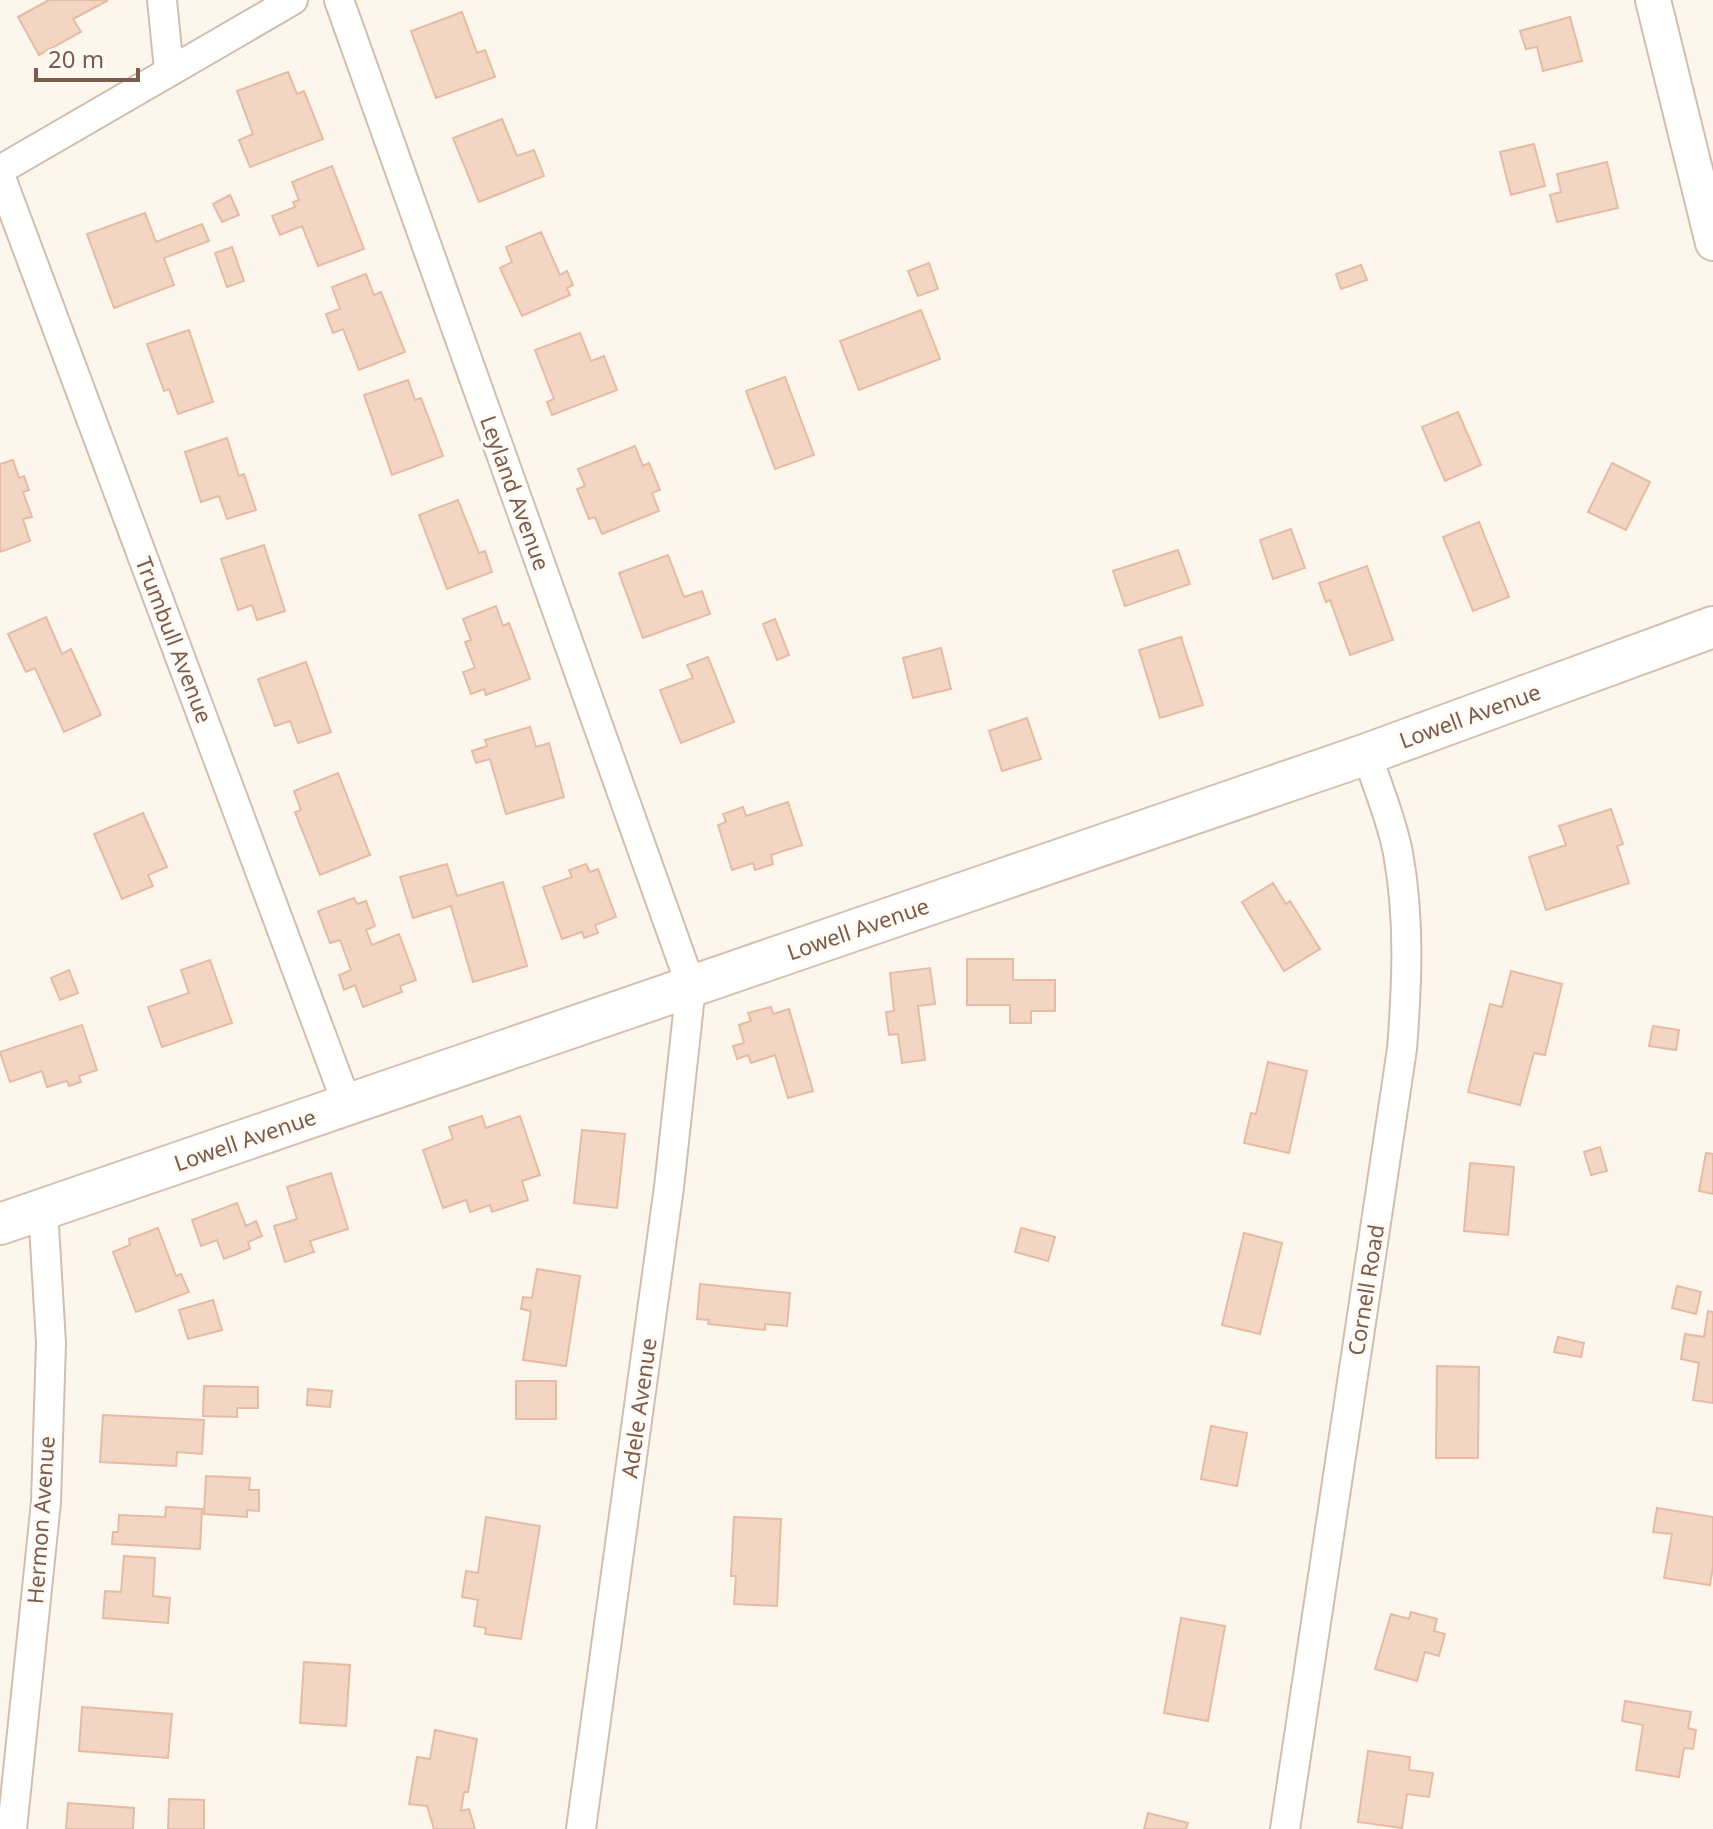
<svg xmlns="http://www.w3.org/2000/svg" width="1713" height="1829" font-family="'Noto Sans',sans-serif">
	<rect width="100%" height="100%" fill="#fdf6ec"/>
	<path fill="#f3d5c3" stroke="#e6bba3" stroke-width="2" d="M49 0H106L107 1 73 19 81 32 39 55 18 17Z
		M462 12 477 53 485 50 495 77 436 98 411 31Z
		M1570 17 1582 61 1543 71 1537 47 1526 49 1520 31Z
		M288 72 297 94 304 91 323 139 250 167 239 140 253 134 237 91Z
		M502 119 517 156 534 150 544 176 479 202 453 138Z
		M1534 144 1545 186 1511 195 1500 152Z
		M1607 162 1618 208 1557 222 1550 195 1561 192 1557 174Z
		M332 166 364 249 318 266 302 226 280 235 272 216 295 207 293 202 299 200 292 182Z
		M230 195 239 215 222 222 213 204Z
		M145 213 156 242 202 224 209 241 164 258 174 285 114 308 87 234Z
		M541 232 560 275 567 271 573 285 567 288 570 295 522 316 500 268 512 262 506 247Z
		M232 247 244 281 227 287 215 253Z
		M929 263 938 289 918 296 908 271Z
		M1361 265 1367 280 1341 289 1336 274Z
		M366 274 374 295 381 292 405 352 359 370 343 329 333 333 326 314 340 309 332 287Z
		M921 310 940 359 859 390 840 341Z
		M189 330 213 402 178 414 169 389 164 391 147 344Z
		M580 333 591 361 604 356 617 390 552 415 547 402 554 399 535 350Z
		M785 377 814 455 775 469 746 391Z
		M408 380 415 400 421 398 443 456 392 475 364 395Z
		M1458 412 1481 465 1445 481 1422 427Z
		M227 438 239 476 244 474 256 510 227 519 219 496 201 502 185 452Z
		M635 446 643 466 649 463 660 490 652 493 659 511 602 534 595 517 589 519 577 489 585 486 578 469Z
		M13 460 19 478 24 476 29 490 23 492 32 517 23 519 30 541 0 552V464Z
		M1612 463 1650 482 1626 530 1588 512Z
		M458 500 479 553 485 551 492 572 447 589 419 515Z
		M1479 522 1509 597 1473 611 1443 537Z
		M1291 529 1305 568 1273 579 1260 540Z
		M264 545 285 611 257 620 252 605 238 610 221 559Z
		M1178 550 1190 584 1125 606 1113 571Z
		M668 555 684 597 702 591 710 614 643 638 619 573Z
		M1367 566 1393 640 1350 655 1330 600 1326 602 1319 583Z
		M496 606 503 626 509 623 530 679 486 695 484 689 471 694 463 672 475 668 465 642 471 640 463 619Z
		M46 617 62 654 71 649 101 715 64 732 35 668 26 672 8 634Z
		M775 619 789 655 777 660 763 624Z
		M1181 637 1203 705 1160 718 1139 650Z
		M941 648 951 689 913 698 903 658Z
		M708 657 734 722 681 743 660 690 693 678 687 665Z
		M306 662 331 732 298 743 290 721 275 726 258 679Z
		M1027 718 1041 759 1002 771 989 731Z
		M530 727 536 747 549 743 564 797 506 814 490 759 476 763 472 751 487 746 485 740Z
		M338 773 370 855 320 875 295 812 301 810 294 791Z
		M788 802 802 845 771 855 773 864 755 870 753 863 732 870 718 825 726 822 723 814 743 807 746 816Z
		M1611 809 1623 844 1617 846 1629 883 1546 910 1529 857 1566 845 1559 826Z
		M143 813 167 867 148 875 153 886 122 899 94 834Z
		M447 864 457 896 503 882 527 966 473 982 451 906 413 918 400 877Z
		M586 864 590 872 598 869 616 917 595 925 598 933 584 938 582 932 562 939 543 887 572 877 569 870Z
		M1273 883 1286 904 1290 901 1320 949 1284 971 1242 902Z
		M354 898 357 904 366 901 375 926 366 930 372 945 399 934 416 980 400 986 402 992 363 1007 355 985 344 990 339 975 351 970 340 940 330 943 318 911Z
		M967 959H1013V980H1055V1011H1031V1023H1010V1005H967Z
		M210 960 232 1023 162 1047 148 1007 189 993 181 970Z
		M930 968 935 1004 918 1006 925 1060 902 1063 898 1034 889 1035 886 1012 894 1011 890 973Z
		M69 970 78 993 60 1000 51 978Z
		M1511 971 1562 984 1545 1055 1534 1053 1520 1105 1468 1092 1490 1004 1502 1007Z
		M771 1007 773 1014 789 1009 813 1091 788 1098 775 1055 751 1063 748 1055 737 1059 733 1046 744 1043 739 1025 751 1021 748 1013Z
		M82 1025 97 1070 79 1076 81 1082 69 1086 67 1081 47 1087 42 1071 10 1082 0 1052Z
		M1653 1026 1679 1030 1676 1050 1649 1046Z
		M1268 1062 1307 1071 1289 1153 1244 1143 1251 1113 1256 1114Z
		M482 1116 486 1128 520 1116 540 1175 522 1181 528 1200 492 1212 490 1205 470 1212 466 1200 443 1208 423 1150 453 1139 449 1127Z
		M582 1130 625 1134 617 1208 574 1203Z
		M1600 1147 1607 1171 1591 1175 1584 1152Z
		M1706 1153 1713 1154V1194L1699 1191Z
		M1470 1163 1514 1167 1508 1235 1464 1231Z
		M331 1173 348 1229 310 1241 314 1252 285 1262 274 1226 297 1219 287 1187Z
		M237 1203 246 1226 256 1221 262 1236 248 1242 250 1249 224 1259 217 1240 201 1246 192 1220Z
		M158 1228 176 1276 181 1274 189 1292 136 1312 113 1252 130 1245 129 1239Z
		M1021 1228 1055 1237 1048 1261 1015 1252Z
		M1244 1233 1282 1243 1260 1334 1222 1325Z
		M537 1269 580 1276 566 1366 523 1360 531 1311 521 1309 523 1297 532 1298Z
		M700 1284 790 1293 787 1326 765 1324V1330L708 1324 709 1320 697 1319Z
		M1677 1286 1701 1292 1696 1314 1672 1308Z
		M213 1300 222 1330 188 1339 179 1310Z
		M1708 1311 1713 1312V1403L1693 1400 1699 1363 1681 1359 1685 1334 1704 1337Z
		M1558 1337 1584 1343 1581 1357 1554 1352Z
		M1437 1366 1479 1367 1478 1458H1436Z
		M516 1381H556V1419H516Z
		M204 1386 258 1387V1408H237V1417L203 1416Z
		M308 1389 332 1391 330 1407 307 1405Z
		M103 1415 204 1420 202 1454 177 1452 176 1466 100 1462Z
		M1211 1426 1247 1433 1237 1486 1201 1479Z
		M206 1476 250 1478 249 1490H259V1511L247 1510V1517L204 1514Z
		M166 1507 202 1509 200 1549 112 1544 113 1532H118L119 1515 165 1517Z
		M1657 1508 1713 1517V1567L1710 1585 1664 1578 1672 1534 1653 1532Z
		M486 1517 540 1526 521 1639 485 1634 486 1628 474 1626 478 1600 462 1597 466 1571 478 1573Z
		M734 1517 781 1519 777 1606 734 1604 736 1576H731Z
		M124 1556 155 1558 153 1596 170 1598 168 1623 103 1618 105 1591 121 1592Z
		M1411 1612 1437 1619 1434 1631 1445 1634 1439 1656 1425 1652 1417 1681 1375 1669 1391 1614 1409 1619Z
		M1181 1618 1225 1626 1208 1721 1164 1713Z
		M304 1662 350 1665 346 1726 300 1723Z
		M1625 1701 1691 1712 1688 1728 1696 1730 1693 1749 1684 1748 1679 1777 1636 1770 1643 1725 1622 1721Z
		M82 1707 172 1714 168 1758 79 1751Z
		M435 1730 477 1739 468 1792H464L461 1811 469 1809 475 1829H434L427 1806 409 1804 417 1757 430 1759Z
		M1368 1751 1410 1757 1409 1770 1433 1773 1429 1797 1407 1794 1402 1828 1358 1822Z
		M169 1799 204 1800V1829H168Z
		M68 1803 134 1808 133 1829H66Z
		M1148 1813 1188 1823 1186 1829H1144Z"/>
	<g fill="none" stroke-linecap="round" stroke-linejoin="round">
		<defs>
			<path id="minor" d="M162 0 169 70
				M339 0 691 986 669 1187 581 1829
				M0 170 293 0
				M0 175 347 1104
				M12 1829 46 1502 51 1343 43 1209
				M1285 1829 1402 1049C1407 984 1410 918 1398 853 1392 820 1377 786 1367 754"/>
			<path id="tertiary" d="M1653 0 1713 243"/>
			<path id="secondary" d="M0 1224 1367 754 1713 627"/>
		</defs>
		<use href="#minor" stroke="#d1beb0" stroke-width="32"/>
		<use href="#tertiary" stroke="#d1beb0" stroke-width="38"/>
		<use href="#secondary" stroke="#d6c0b0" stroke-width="44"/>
		<use href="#minor" stroke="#fff" stroke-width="28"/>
		<use href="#tertiary" stroke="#fff" stroke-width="34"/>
		<use href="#secondary" stroke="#fff" stroke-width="40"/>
	</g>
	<g text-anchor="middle" stroke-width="6" stroke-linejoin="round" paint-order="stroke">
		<g font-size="22" fill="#7a5c4d" stroke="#fffaf3">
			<text transform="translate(515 493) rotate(70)" y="8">Leyland Avenue</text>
			<text transform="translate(174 640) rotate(69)" y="8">Trumbull Avenue</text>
			<text transform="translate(1470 716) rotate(-20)" y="8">Lowell Avenue</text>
			<text transform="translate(858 929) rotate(-19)" y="8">Lowell Avenue</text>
			<text transform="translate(245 1140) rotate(-19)" y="8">Lowell Avenue</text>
			<text transform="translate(1366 1290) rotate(-81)" y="8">Cornell Road</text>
			<text transform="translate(639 1408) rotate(-82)" y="8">Adele Avenue</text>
			<text transform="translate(41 1520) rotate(-86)" y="8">Hermon Avenue</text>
		</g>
	</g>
	<path d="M36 68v12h102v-12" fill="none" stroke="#7a5c4d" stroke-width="4"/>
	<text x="48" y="68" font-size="24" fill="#7a5c4d" stroke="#fffaf3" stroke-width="6" paint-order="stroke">20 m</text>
</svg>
